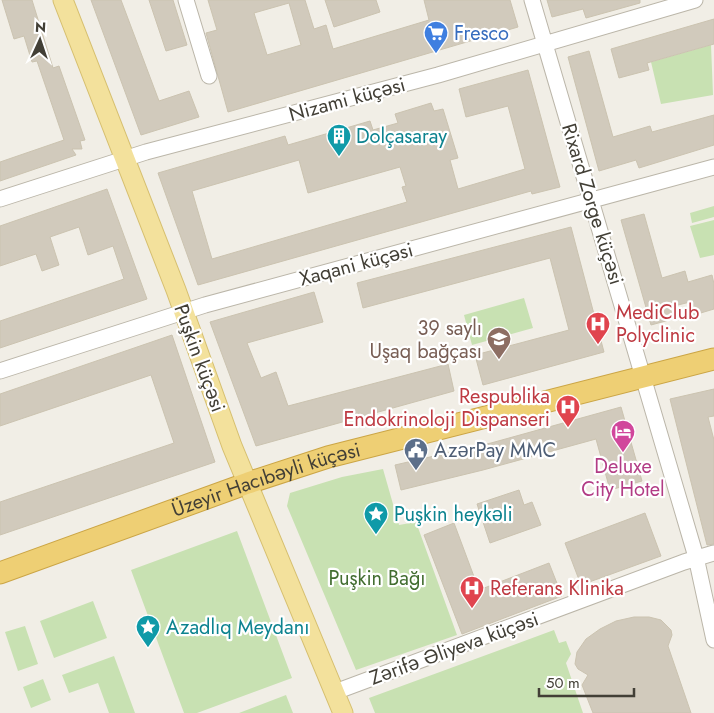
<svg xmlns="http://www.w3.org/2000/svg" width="714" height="713" font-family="Jost,sans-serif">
	<rect width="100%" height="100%" fill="#f1eee6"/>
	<path fill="#c8e1b2" d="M711 45 713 95 661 104 651 62Z
		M714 206V217L692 223 690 213Z
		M714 220V255L700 258 690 226Z
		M524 298 533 328 472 345 464 315Z
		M383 469 399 525 416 522 457 635 356 670 287 506 290 493 342 477Z
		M237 531 292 678 197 713H184L131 570Z
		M93 601 107 638 54 658 40 621Z
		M25 626 38 664 18 671 5 632Z
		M554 630 559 643 566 641 571 654 566 663 583 713H375L369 698Z
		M114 656 135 713H109L98 683 69 693 62 675Z
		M43 679 51 700 31 708 23 687Z
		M286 695 293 713H239Z"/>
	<path fill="#d1cabc" stroke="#cbc3b0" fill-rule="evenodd" d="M2 0H32L53 68 59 66 85 140 80 141 82 149H72L76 155 0 181V162L64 140 37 61 32 62 24 36 14 39Z
		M91 0H121L159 101 189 91 199 117 141 135Z
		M149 0H173L187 45 166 51Z
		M208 0H305L314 29 326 25 333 49 429 20 424 0H510L518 27 228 112 206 33 217 30ZM289 3 301 45 267 55 254 13Z
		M325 0H376L380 12 334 27Z
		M547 0H640V3L586 18 583 9 552 17Z
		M714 19V44L647 63 649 70 619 78 611 49Z
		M589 51 613 137 650 126 652 132 714 115V145L639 168 636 160 599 171 568 57Z
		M528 70 560 187 532 194 531 191 198 285 158 173 285 136 288 145 370 121 373 130 398 123 395 114 431 103 434 111 443 109 458 158 450 160 458 189 525 169 508 106 466 117 459 89ZM299 160 308 193 400 167 406 186 402 187 407 202 212 259 192 191Z
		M107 189 147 299 0 348V321L124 279 113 246 88 255 79 227 50 237 59 265 42 271 36 254 0 266V226Z
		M644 214 662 278 685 271 688 282 712 275 714 284V309L694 315 690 302 670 307 673 319 651 325 621 220Z
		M571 227 604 352 483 385 475 355 569 330 550 258 363 308 357 283Z
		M314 292 323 322 247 343 261 378 276 372 288 406 448 364 454 391 256 446 210 322Z
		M172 335 215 462 0 535V502L174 443 151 375 0 426V394Z
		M714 389V416L708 417 714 440V544L707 545 670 399Z
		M621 407 642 481 610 490 596 439 483 470 401 490 395 465 491 443Z
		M519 490 524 505 532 502 541 525 490 543 477 504Z
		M645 513 661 556 581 585 565 543Z
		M454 523 479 590 549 563 562 596 462 634 424 535Z
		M634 617H649L661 620 671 630 672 635 668 646 691 713H593L582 685 588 675 578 669 575 664 577 652 586 639 600 629 616 621Z"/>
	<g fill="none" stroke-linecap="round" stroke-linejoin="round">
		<defs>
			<path id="minor" d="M186 0 209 76
				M532 0 696 557 714 640
				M0 199 146 152 438 75 695 0
				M0 371 205 305 714 167
				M335 692 684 562 714 553"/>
			<path id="major" d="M63 0 176 290 232 446 343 713"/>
			<g id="highway">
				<path id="s1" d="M0 573 248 483 328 457 714 359"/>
			</g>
		</defs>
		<use href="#minor" stroke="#bbb6a9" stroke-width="17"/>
		<use href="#major" stroke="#d6bf6f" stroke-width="21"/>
		<use href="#highway" stroke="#cba545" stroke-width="23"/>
		<use href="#minor" stroke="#fff" stroke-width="15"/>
		<use href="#major" stroke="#f3e19c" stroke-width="19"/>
		<use href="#highway" stroke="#eecf74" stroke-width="21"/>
	</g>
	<defs>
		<symbol id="supermarket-pin" viewBox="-11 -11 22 30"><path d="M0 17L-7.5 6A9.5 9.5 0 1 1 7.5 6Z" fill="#3f7fe0" stroke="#fff"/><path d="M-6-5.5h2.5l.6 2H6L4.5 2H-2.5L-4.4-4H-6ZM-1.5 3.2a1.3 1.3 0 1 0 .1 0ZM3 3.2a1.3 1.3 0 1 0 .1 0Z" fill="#fff"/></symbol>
		<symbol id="building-pin" viewBox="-11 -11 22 30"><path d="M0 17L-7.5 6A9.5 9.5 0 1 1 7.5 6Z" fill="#0f9aa8" stroke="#fff"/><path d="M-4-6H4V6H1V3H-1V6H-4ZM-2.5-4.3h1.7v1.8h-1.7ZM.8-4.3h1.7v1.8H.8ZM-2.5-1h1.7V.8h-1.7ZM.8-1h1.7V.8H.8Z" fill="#fff"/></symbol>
		<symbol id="hospital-pin" viewBox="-11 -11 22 30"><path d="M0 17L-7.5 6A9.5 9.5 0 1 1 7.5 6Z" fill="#e0444e" stroke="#fff"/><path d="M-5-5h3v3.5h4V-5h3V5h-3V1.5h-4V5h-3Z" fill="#fff"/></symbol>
		<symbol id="school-pin" viewBox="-11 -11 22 30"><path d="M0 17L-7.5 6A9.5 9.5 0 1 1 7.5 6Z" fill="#8d6e63" stroke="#fff"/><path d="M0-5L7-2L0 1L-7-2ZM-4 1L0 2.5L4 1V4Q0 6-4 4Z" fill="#fff"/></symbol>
		<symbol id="hotel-pin" viewBox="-11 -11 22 30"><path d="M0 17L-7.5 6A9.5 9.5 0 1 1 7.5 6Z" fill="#d1479c" stroke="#fff"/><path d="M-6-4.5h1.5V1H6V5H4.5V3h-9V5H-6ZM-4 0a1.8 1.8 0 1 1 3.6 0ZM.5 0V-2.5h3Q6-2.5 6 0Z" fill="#fff"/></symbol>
		<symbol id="civic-pin" viewBox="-11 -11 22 30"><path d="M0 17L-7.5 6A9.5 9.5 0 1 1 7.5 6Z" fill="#5c6f8a" stroke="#fff"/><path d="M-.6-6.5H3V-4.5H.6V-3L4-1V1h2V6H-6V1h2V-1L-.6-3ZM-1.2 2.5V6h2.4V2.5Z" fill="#fff"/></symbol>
		<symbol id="sight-pin" viewBox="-11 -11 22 30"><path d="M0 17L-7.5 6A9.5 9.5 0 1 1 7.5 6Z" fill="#0f9aa8" stroke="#fff"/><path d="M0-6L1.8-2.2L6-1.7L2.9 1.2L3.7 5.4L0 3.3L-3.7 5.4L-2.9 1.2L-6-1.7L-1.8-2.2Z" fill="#fff"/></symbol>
	</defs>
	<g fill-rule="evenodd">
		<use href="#supermarket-pin" x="422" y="19" width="28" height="38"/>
		<use href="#building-pin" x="325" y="122" width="28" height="38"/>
		<use href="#hospital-pin" x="584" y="310" width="28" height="38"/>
		<use href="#school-pin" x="485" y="325" width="28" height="38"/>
		<use href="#hospital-pin" x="554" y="393" width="28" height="38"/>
		<use href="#hotel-pin" x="609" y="418" width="28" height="38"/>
		<use href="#civic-pin" x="402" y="436" width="28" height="38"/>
		<use href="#sight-pin" x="362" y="500" width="28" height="38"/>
		<use href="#hospital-pin" x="458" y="574" width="28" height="38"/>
		<use href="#sight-pin" x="134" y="613" width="28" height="38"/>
	</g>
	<g text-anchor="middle" stroke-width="4.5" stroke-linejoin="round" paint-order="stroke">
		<g font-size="20" fill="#366cbe" stroke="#fff" text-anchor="start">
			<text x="454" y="40">Fresco</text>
		</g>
		<g font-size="20" fill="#423f36" stroke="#fff">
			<text transform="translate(347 99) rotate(-15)" y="7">Nizami küçəsi</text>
			<text transform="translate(593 204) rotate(73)" y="7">Rixard Zorge küçəsi</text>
			<text transform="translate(356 264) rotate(-15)" y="7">Xaqani küçəsi</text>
			<text transform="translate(200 358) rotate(70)" y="7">Puşkin küçəsi</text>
			<text dy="7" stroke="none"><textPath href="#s1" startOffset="282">Üzeyir Hacıbəyli küçəsi</textPath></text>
			<text transform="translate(454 648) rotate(-20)" y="7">Zərifə Əliyeva küçəsi</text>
		</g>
		<g font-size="20" fill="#0d838f" stroke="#fff" text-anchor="start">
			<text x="356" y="143">Dolçasaray</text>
			<text x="394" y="521">Puşkin heykəli</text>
			<text x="166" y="634">Azadlıq Meydanı</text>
		</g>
		<g font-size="20" fill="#be3a42" stroke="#fff" text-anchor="start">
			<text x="616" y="319">MediClub<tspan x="616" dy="23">Polyclinic</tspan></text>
			<text x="550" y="403" text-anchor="end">Respublika<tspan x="550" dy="23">Endokrinoloji Dispanseri</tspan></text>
			<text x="490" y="595">Referans Klinika</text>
		</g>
		<g font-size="20" fill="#785e54" stroke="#fff" text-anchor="end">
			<text x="482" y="335">39 saylı<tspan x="482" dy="23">Uşaq bağçası</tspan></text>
		</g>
		<g font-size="20" fill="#4e5e75" stroke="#fff" text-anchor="start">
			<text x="434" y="457">AzərPay MMC</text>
		</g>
		<g font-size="20" fill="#b23c85" stroke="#fff">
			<text x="623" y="473">Deluxe<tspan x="623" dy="23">City Hotel</tspan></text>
		</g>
		<g font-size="20" fill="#426d30" stroke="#fff">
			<text x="377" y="585">Puşkin Bağı</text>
		</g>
	</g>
	<g transform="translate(40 40) rotate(3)" stroke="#ffffff" stroke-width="4" paint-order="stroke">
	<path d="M0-4L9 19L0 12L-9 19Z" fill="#423f36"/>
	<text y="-8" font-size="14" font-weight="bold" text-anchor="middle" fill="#423f36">N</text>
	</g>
	<path d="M539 688v8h95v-8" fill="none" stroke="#423f36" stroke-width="2.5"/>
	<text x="546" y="688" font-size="15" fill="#423f36" stroke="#ffffff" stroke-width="4" paint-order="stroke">50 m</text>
</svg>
